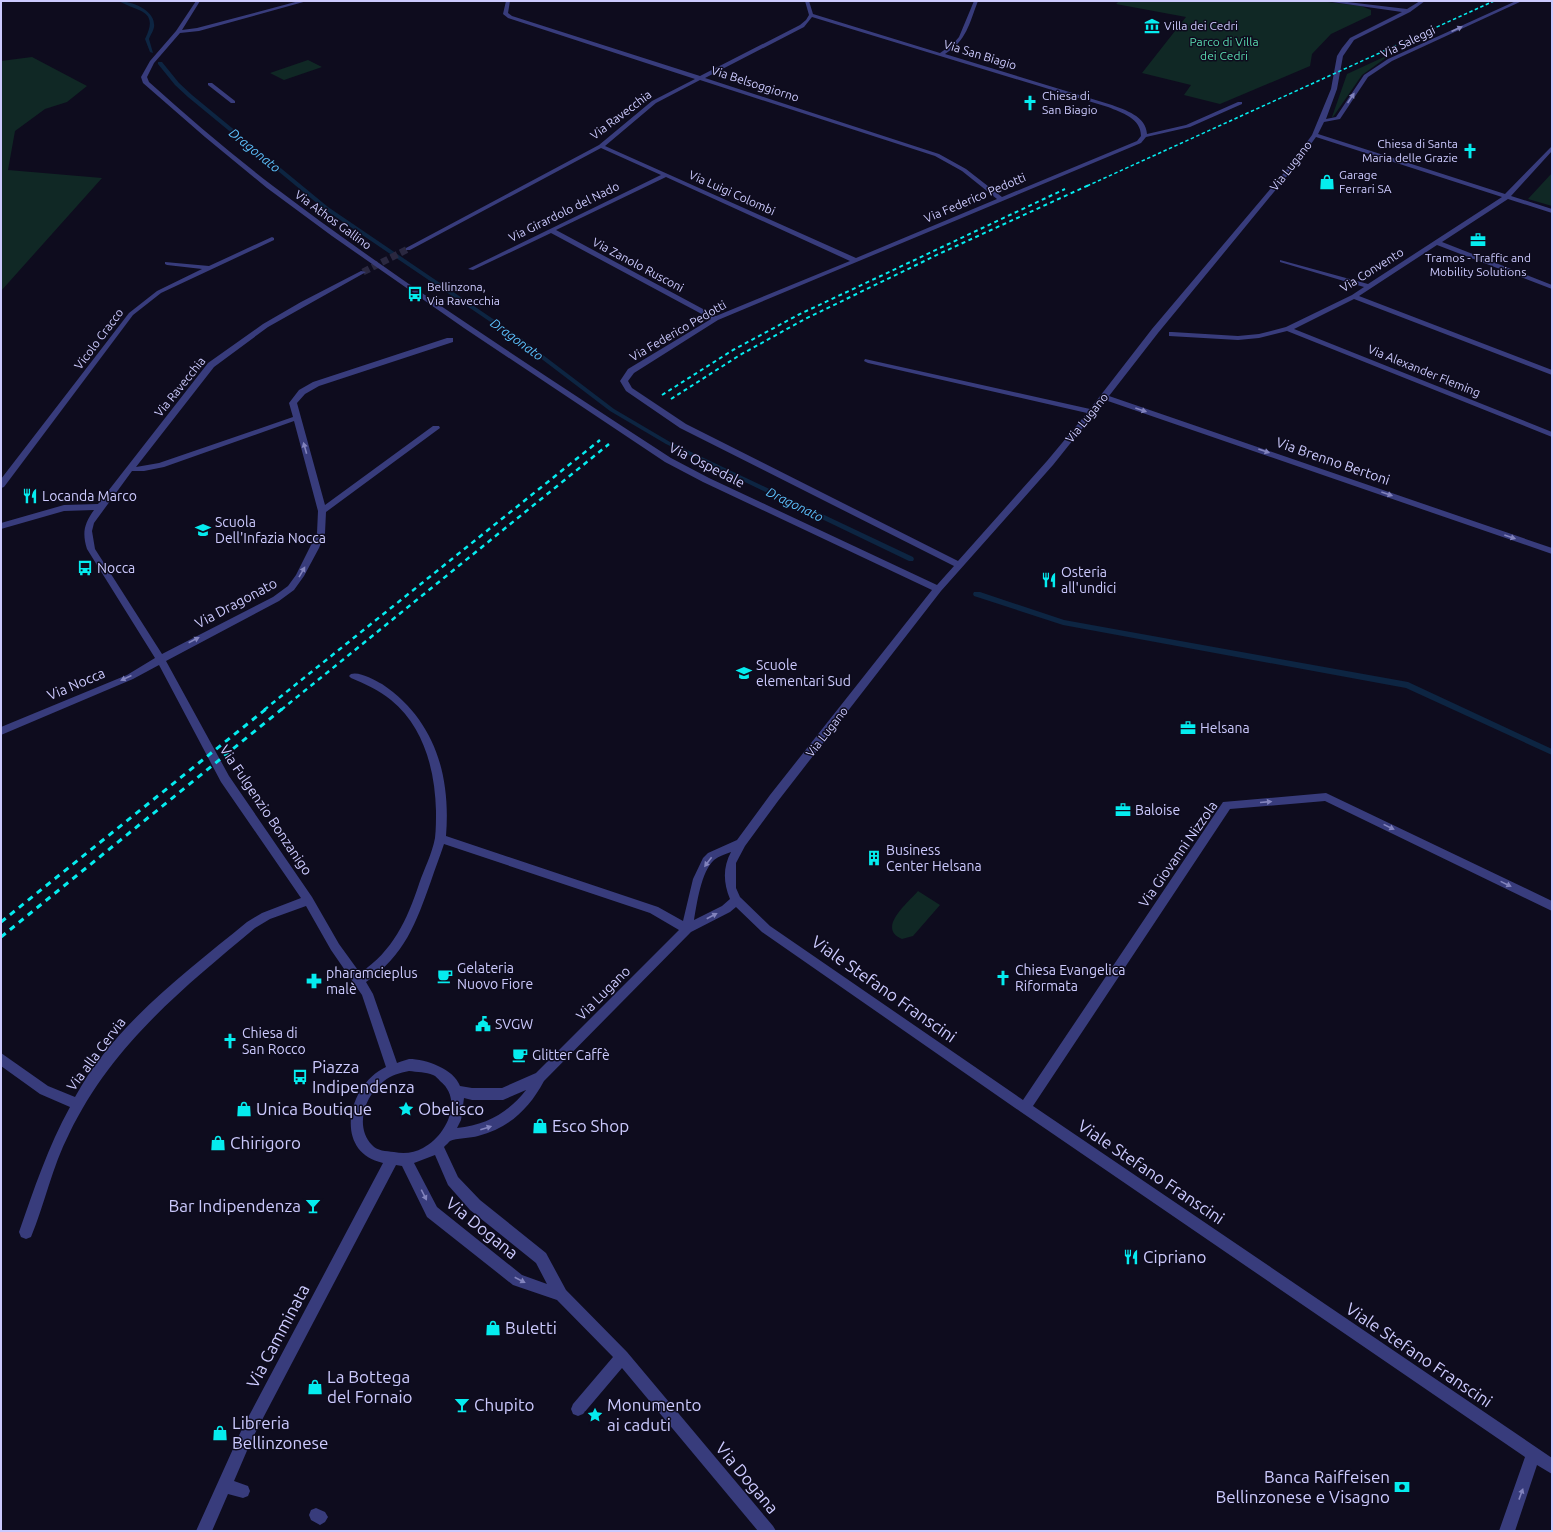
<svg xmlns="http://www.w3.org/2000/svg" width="1553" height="1532" font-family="Ubuntu,sans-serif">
	<rect width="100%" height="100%" fill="#0e0c1e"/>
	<path fill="#102825" d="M1119 1H1320L1361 6 1371 10V15L1331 34 1312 54 1310 66 1220 104 1184 95 1191 85 1142 73 1186 17 1116 4Z
		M32 57 87 86 67 102 45 109 15 131 8 170 102 178 1 291V61Z
		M1384 57H1387L1362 75 1333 117H1332L1347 74Z
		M308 60 322 67 284 80 270 73Z
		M1552 173V206L1528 199Z
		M918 891 940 905 913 936 902 939C876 928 908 903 918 891Z"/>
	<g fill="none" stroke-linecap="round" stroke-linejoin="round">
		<path fill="#0d2542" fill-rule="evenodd" d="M119 1C131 1 154 10 154 24 155 29 151 34 149 39L153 53 150 52 145 39C160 9 137 12 119 1Z
			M158 62H162L179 83 192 95 328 207 518 336 614 409 670 442 913 557 914 559 913 561H909L666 444 610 411 514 338 324 209 188 97 175 85 158 64Z
			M974 592H980L1064 620 1408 682 1552 749V755L1406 688 1063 625 974 596 973 594Z"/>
		<path stroke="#2a2840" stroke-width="7" stroke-dasharray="7 3.5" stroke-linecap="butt" d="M363 272 408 249"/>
		<path fill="#383c7c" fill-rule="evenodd" d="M196 1H200L182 30 197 28 299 1H307L199 31 180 33 154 63 147 77 149 82C189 118 230 153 273 186 401 283 537 370 671 458L709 478 937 585 954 566 680 428 626 391 620 381 628 369 711 319 551 233 473 270 468 269 661 175 601 148 410 250H406V248L599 145 652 101 695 79 508 18 503 14 506 1H510L508 13 512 16 700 76 800 25 806 20 809 15 805 1H809L813 14 940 53 953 44 959 37 974 1H978C969 24 967 40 945 54L1112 105C1125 110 1146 116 1147 134L1186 125 1238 102H1242V104L1190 127 1146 137 1141 143 718 320 634 373 628 381 632 388 686 424 958 561 1047 461 1087 413 868 363 864 361 865 359 1090 409 1152 329 1288 168 1312 135 1331 89 1337 56 1342 48 1350 38 1402 12 1325 1H1339L1407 9 1420 1H1425L1410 12 1354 40 1343 56 1337 89 1326 119 1336 117 1364 75 1388 59 1516 1H1522L1392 61 1368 77 1340 119 1324 122 1318 134 1505 194 1552 146V151L1511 196 1552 209V213L1508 199 1442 242 1552 285V289L1437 245 1359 296 1552 370V375L1354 299 1294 329 1552 432V437L1287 331 1259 338 1238 340 1169 336V332H1172L1238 336 1259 334 1286 327 1352 295 1364 287 1280 262V260L1368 284 1502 197 1316 137 1292 170 1158 333 1109 396 1552 548V554L1105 400 1053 465 941 591 778 801 745 846 736 863V888L740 897 770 926 1023 1100 1223 802 1326 793 1552 901V911L1325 801 1230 809 1033 1106 1552 1458V1474L1537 1465 1515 1531H1499L1525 1457 1021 1112 762 932 736 907 730 912 691 932 544 1081C529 1109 509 1128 478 1136 471 1138 456 1138 450 1141 449 1142 446 1145 444 1147L458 1177 480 1200 546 1253 566 1290 627 1352 773 1526 776 1531H758L622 1368 583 1414 578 1416 573 1414 571 1409 573 1404 613 1357 557 1300 513 1285 427 1217 402 1166 396 1165 252 1439 234 1481 248 1486 250 1491 248 1496 243 1498 228 1494 212 1531H196L242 1429 383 1163C332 1152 348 1084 386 1067L362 995 331 950 306 906 270 919 255 928C181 990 112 1045 69 1134 52 1167 45 1203 31 1237L26 1239 21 1237 19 1232C34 1189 48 1147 70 1107L40 1094 1 1066V1053L48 1086 75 1097C114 1025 185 973 247 922L262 913 301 898 221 782 159 665 133 679 1 735V727L127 675 155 658 87 549C82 533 84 524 94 510L64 511 1 529V523L64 505 98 504 208 363 263 324 301 302 361 271 366 272 268 327 214 367 136 467 159 463 293 417 289 403 299 390 313 382 447 338H453V342L319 386 305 394 297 403 325 505 433 426H439L440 428 326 512 325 533 319 548 304 576 294 590 279 601 166 661 229 776 312 897 339 944 360 973C393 951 407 920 419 884 424 869 432 854 435 838 436 829 436 820 436 811 435 770 424 727 391 700 379 690 365 684 351 678L349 676 351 674C359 671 375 680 382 684 434 719 451 774 446 836L658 907 683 921 693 879 703 858 708 853 737 840 770 795 932 590 703 482 665 462 464 328 332 236 267 188 205 137 143 83 141 77 150 61 176 31ZM812 17 1108 107C1122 113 1141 118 1141 136L1137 141 1002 197 966 169 939 154 705 78 804 27ZM700 80 935 156 962 171 997 199 856 258 605 146 656 103ZM666 177 850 261 716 316 556 230ZM294 421 318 511 317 533 296 575 288 586 273 597 162 654 95 549 92 531 94 523 132 471H144L164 467ZM444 844 650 913 679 930 536 1073 502 1088H472L460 1086C454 1069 426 1059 409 1059 405 1060 400 1062 397 1063L373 994 366 982C405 955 416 923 431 881 435 869 440 856 444 844ZM731 852C723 867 723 882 730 899L722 906 694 920C697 903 701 872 714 860 719 856 726 854 731 852ZM409 1071C417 1072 426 1072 433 1075 436 1076 438 1079 440 1081 464 1100 446 1136 423 1148 414 1153 404 1154 394 1152 386 1151 377 1151 372 1145 354 1126 365 1095 384 1081 391 1075 400 1073 409 1071ZM526 1090C508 1113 486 1125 457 1128L461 1120 464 1098 472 1100H503ZM435 1155 448 1185 470 1210 536 1263 547 1284 522 1275 437 1207 414 1163Z
			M208 83H212L235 101V103H231L208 85Z
			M272 237 274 238V240L161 293 133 315 4 487 1 488V479L129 313 157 291 202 269 167 265 165 264V262L209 266Z
			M316 1508 325 1512 328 1517 325 1522 320 1525 311 1520 309 1515 311 1510Z"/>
		<path stroke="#05ecef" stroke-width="1.5" stroke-dasharray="3.5 2.5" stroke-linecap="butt" d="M1087 186 1494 1"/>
		<path stroke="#05ecef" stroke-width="2" stroke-dasharray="4 3.5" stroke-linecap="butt" d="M662 395 733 350 798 315 1065 189
			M671 399 740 355 805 319 941 253 1089 185"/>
		<path stroke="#05ecef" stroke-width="2.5" stroke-dasharray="5 4.5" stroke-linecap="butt" d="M264 710 600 440
			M281 710 609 444"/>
		<path stroke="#05ecef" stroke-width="3" stroke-dasharray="6 5.5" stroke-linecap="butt" d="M1 922 266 709
			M1 937 282 709"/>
	</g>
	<defs><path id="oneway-solid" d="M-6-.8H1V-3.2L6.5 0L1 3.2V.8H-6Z"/></defs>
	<g fill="#8283bd">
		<use href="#oneway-solid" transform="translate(1457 29) rotate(-24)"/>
		<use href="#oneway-solid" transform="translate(1351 98) rotate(-56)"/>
		<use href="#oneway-solid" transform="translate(1141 410) rotate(19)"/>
		<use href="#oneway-solid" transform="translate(305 448) rotate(-106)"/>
		<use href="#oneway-solid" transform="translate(1264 451) rotate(19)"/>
		<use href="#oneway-solid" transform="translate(1387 494) rotate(19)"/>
		<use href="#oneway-solid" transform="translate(1510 537) rotate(19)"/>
		<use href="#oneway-solid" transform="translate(302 572) rotate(-60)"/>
		<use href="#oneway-solid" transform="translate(194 640) rotate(-27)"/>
		<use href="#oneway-solid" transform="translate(126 678) rotate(156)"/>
		<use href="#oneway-solid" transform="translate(1266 802) rotate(-5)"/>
		<use href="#oneway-solid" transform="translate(1389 827) rotate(26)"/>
		<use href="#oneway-solid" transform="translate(708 862) rotate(127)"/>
		<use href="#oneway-solid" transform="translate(1506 884) rotate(26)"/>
		<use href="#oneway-solid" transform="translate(712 916) rotate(-28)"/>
		<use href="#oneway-solid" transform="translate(486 1128) rotate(-18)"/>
		<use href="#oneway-solid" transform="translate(424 1195) rotate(63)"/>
		<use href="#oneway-solid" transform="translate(520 1280) rotate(27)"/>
		<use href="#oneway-solid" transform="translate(1521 1494) rotate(-70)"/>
	</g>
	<defs>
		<symbol id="museum-bare" viewBox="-9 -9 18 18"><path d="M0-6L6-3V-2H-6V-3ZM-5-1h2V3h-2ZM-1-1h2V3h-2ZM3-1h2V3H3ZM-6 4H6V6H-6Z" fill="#05ecef" stroke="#0e0c1e" stroke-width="2.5" paint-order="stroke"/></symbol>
		<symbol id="church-bare" viewBox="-9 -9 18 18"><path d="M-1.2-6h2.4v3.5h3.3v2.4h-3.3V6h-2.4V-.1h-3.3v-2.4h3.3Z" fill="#05ecef" stroke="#0e0c1e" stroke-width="2.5" paint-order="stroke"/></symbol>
		<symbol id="shop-bare" viewBox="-9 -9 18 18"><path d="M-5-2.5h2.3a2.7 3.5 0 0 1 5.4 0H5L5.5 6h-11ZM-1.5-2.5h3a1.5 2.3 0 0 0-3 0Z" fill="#05ecef" stroke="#0e0c1e" stroke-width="2.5" paint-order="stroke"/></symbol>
		<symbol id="office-bare" viewBox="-9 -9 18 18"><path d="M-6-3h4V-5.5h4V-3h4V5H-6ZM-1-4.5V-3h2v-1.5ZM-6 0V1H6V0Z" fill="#05ecef" stroke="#0e0c1e" stroke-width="2.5" paint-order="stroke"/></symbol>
		<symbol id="bus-bare" viewBox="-9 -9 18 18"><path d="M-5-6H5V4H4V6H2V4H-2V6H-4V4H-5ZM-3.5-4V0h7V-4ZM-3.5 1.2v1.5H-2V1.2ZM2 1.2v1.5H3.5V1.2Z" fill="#05ecef" stroke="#0e0c1e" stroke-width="2.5" paint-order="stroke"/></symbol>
		<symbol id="restaurant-bare" viewBox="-9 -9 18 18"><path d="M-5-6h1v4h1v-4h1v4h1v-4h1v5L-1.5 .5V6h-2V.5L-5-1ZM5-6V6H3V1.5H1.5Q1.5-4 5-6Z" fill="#05ecef" stroke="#0e0c1e" stroke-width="2.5" paint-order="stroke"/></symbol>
		<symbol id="school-bare" viewBox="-9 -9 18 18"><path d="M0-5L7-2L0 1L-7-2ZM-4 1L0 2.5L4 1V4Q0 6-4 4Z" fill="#05ecef" stroke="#0e0c1e" stroke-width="2.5" paint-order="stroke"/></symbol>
		<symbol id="building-bare" viewBox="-9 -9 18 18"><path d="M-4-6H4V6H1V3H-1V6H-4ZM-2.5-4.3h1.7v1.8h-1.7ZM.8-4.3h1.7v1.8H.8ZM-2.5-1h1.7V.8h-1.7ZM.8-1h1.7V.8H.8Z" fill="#05ecef" stroke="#0e0c1e" stroke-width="2.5" paint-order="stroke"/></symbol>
		<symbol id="cafe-bare" viewBox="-9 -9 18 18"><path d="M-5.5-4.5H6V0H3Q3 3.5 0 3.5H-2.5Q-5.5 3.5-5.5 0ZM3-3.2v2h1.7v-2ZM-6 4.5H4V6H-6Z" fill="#05ecef" stroke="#0e0c1e" stroke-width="2.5" paint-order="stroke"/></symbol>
		<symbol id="pharmacy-bare" viewBox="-9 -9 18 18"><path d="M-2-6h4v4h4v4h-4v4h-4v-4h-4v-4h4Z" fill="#05ecef" stroke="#0e0c1e" stroke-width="2.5" paint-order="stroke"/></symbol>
		<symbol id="civic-bare" viewBox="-9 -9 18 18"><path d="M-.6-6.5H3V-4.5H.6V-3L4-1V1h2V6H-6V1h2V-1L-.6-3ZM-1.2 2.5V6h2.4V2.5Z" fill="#05ecef" stroke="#0e0c1e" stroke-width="2.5" paint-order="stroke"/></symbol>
		<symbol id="sight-bare" viewBox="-9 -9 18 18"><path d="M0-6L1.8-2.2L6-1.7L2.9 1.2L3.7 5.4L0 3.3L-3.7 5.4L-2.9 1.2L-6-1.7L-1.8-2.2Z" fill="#05ecef" stroke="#0e0c1e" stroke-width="2.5" paint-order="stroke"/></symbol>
		<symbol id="bar-bare" viewBox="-9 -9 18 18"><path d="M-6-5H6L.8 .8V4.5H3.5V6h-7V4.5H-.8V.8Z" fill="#05ecef" stroke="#0e0c1e" stroke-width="2.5" paint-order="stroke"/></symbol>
		<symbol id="bank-bare" viewBox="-9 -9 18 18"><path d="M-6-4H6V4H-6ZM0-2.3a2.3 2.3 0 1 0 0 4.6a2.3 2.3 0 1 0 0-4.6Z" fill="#05ecef" stroke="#0e0c1e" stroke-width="2.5" paint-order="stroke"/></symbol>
	</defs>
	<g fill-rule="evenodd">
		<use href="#museum-bare" x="1141" y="15" width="22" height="22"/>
		<use href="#church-bare" x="1019" y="92" width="22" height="22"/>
		<use href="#church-bare" x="1459" y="140" width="22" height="22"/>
		<use href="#shop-bare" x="1316" y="171" width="22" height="22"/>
		<use href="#office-bare" x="1467" y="229" width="22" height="22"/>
		<use href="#bus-bare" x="404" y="283" width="22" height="22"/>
		<use href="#restaurant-bare" x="19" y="485" width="22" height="22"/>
		<use href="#school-bare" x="192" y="519" width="22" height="22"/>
		<use href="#bus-bare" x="74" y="557" width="22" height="22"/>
		<use href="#restaurant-bare" x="1038" y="569" width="22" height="22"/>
		<use href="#school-bare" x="733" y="662" width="22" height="22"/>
		<use href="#office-bare" x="1177" y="717" width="22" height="22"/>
		<use href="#office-bare" x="1112" y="799" width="22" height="22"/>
		<use href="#building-bare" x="863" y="847" width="22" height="22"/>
		<use href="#cafe-bare" x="434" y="965" width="22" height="22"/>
		<use href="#church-bare" x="992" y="967" width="22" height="22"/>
		<use href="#pharmacy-bare" x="303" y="970" width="22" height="22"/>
		<use href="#civic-bare" x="472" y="1013" width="22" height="22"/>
		<use href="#church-bare" x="219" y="1030" width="22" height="22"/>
		<use href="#cafe-bare" x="509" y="1044" width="22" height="22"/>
		<use href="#bus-bare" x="289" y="1066" width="22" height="22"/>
		<use href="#shop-bare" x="233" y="1098" width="22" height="22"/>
		<use href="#sight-bare" x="395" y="1098" width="22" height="22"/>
		<use href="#shop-bare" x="529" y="1115" width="22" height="22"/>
		<use href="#shop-bare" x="207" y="1132" width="22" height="22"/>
		<use href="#bar-bare" x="302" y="1195" width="22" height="22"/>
		<use href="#restaurant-bare" x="1120" y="1246" width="22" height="22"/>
		<use href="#shop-bare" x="482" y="1317" width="22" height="22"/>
		<use href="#shop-bare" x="304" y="1376" width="22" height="22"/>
		<use href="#bar-bare" x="451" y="1394" width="22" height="22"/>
		<use href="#sight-bare" x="584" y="1404" width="22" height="22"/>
		<use href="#shop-bare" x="209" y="1422" width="22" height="22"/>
		<use href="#bank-bare" x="1391" y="1476" width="22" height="22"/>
	</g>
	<g text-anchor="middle" stroke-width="3" stroke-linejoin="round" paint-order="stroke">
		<g font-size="12" fill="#cccafe" stroke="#0e0c1e" text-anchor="start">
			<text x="1164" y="30">Villa dei Cedri</text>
			<text x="1042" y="100">Chiesa di<tspan x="1042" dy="14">San Biagio</tspan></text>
			<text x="1458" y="148" text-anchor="end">Chiesa di Santa<tspan x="1458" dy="14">Maria delle Grazie</tspan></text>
			<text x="1339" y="179">Garage<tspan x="1339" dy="14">Ferrari SA</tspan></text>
			<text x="1478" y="262" text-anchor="middle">Tramos - Traffic and<tspan x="1478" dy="14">Mobility Solutions</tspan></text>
			<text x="427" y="291">Bellinzona,<tspan x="427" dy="14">Via Ravecchia</tspan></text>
		</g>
		<g font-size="12" fill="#59dbaf" stroke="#0e0c1e">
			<text x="1224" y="46">Parco di Villa<tspan x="1224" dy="14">dei Cedri</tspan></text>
		</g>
		<g font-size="12" fill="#cccafe" stroke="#0e0c1e">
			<text transform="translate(1408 42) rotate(-26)" y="4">Via Saleggi</text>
			<text transform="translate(980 55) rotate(17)" y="4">Via San Biagio</text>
			<text transform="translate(755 84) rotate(18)" y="4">Via Belsoggiorno</text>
			<text transform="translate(621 115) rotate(-37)" y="4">Via Ravecchia</text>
			<text transform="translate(1291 166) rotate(-52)" y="4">Via Lugano</text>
			<text transform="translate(732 193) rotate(24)" y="4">Via Luigi Colombi</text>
			<text transform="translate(975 198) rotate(-23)" y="4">Via Federico Pedotti</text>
			<text transform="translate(564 212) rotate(-26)" y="4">Via Girardolo del Nado</text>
			<text transform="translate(333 220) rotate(36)" y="4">Via Athos Gallino</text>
			<text transform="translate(638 265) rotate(28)" y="4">Via Zanolo Rusconi</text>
			<text transform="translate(1372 270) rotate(-32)" y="4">Via Convento</text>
			<text transform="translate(678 331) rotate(-30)" y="4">Via Federico Pedotti</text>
			<text transform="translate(99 339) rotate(-53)" y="4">Vicolo Cracco</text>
			<text transform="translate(1424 371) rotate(22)" y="4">Via Alexander Fleming</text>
			<text transform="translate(180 387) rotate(-51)" y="4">Via Ravecchia</text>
			<text transform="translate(1087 418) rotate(-51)" y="4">Via Lugano</text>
			<text transform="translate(827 732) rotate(-52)" y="4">Via Lugano</text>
		</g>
		<g font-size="13" font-style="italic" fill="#5bbffb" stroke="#0e0c1e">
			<text transform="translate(255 150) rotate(39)" y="5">Dragonato</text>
			<text transform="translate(517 339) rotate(36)" y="5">Dragonato</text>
			<text transform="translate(795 504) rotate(26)" y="5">Dragonato</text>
		</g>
		<g font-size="14" fill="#cccafe" stroke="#0e0c1e">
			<text transform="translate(1333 461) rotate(19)" y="5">Via Brenno Bertoni</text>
			<text transform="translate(707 465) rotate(27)" y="5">Via Ospedale</text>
			<text transform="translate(236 603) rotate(-28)" y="5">Via Dragonato</text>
			<text transform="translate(76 684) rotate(-23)" y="5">Via Nocca</text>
			<text transform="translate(266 810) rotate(56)" y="5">Via Fulgenzio Bonzanigo</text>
			<text transform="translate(1178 854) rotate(-55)" y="5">Via Giovanni Nizzola</text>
			<text transform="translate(603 993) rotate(-45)" y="5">Via Lugano</text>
			<text transform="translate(96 1054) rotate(-53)" y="5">Via alla Cervia</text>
		</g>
		<g font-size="14" fill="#cccafe" stroke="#0e0c1e" text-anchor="start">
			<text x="42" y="501">Locanda Marco</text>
			<text x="215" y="527">Scuola<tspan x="215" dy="16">Dell'Infazia Nocca</tspan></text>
			<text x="97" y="573">Nocca</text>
			<text x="1061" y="577">Osteria<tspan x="1061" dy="16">all'undici</tspan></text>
			<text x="756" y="670">Scuole<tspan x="756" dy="16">elementari Sud</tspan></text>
			<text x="1200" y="733">Helsana</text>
			<text x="1135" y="815">Baloise</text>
			<text x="886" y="855">Business<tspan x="886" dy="16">Center Helsana</tspan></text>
			<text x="457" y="973">Gelateria<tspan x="457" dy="16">Nuovo Fiore</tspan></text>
			<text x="1015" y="975">Chiesa Evangelica<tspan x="1015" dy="16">Riformata</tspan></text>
			<text x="326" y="978">pharamcieplus<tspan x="326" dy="16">malè</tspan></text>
			<text x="495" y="1029">SVGW</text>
			<text x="242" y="1038">Chiesa di<tspan x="242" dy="16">San Rocco</tspan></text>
			<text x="532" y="1060">Glitter Caffè</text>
		</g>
		<g font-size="17" fill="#cccafe" stroke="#0e0c1e">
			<text transform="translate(884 989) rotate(35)" y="6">Viale Stefano Franscini</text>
			<text transform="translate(1151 1172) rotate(34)" y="6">Viale Stefano Franscini</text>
			<text transform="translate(482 1228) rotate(39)" y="6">Via Dogana</text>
			<text transform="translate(278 1336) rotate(-62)" y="6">Via Camminata</text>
			<text transform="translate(1419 1355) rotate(34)" y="6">Viale Stefano Franscini</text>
			<text transform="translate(747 1478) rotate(50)" y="6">Via Dogana</text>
		</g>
		<g font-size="17" fill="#cccafe" stroke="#0e0c1e" text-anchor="start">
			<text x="312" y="1073">Piazza<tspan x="312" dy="20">Indipendenza</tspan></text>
			<text x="256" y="1115">Unica Boutique</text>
			<text x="418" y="1115">Obelisco</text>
			<text x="552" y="1132">Esco Shop</text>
			<text x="230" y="1149">Chirigoro</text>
			<text x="301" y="1212" text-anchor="end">Bar Indipendenza</text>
			<text x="1143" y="1263">Cipriano</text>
			<text x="505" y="1334">Buletti</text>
			<text x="327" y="1383">La Bottega<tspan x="327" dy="20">del Fornaio</tspan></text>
			<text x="474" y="1411">Chupito</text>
			<text x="607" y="1411">Monumento<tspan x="607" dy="20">ai caduti</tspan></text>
			<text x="232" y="1429">Libreria<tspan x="232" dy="20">Bellinzonese</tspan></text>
			<text x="1390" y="1483" text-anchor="end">Banca Raiffeisen<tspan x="1390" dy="20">Bellinzonese e Visagno</tspan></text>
		</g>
	</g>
	<rect width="1553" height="1532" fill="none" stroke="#cccafe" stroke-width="4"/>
</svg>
